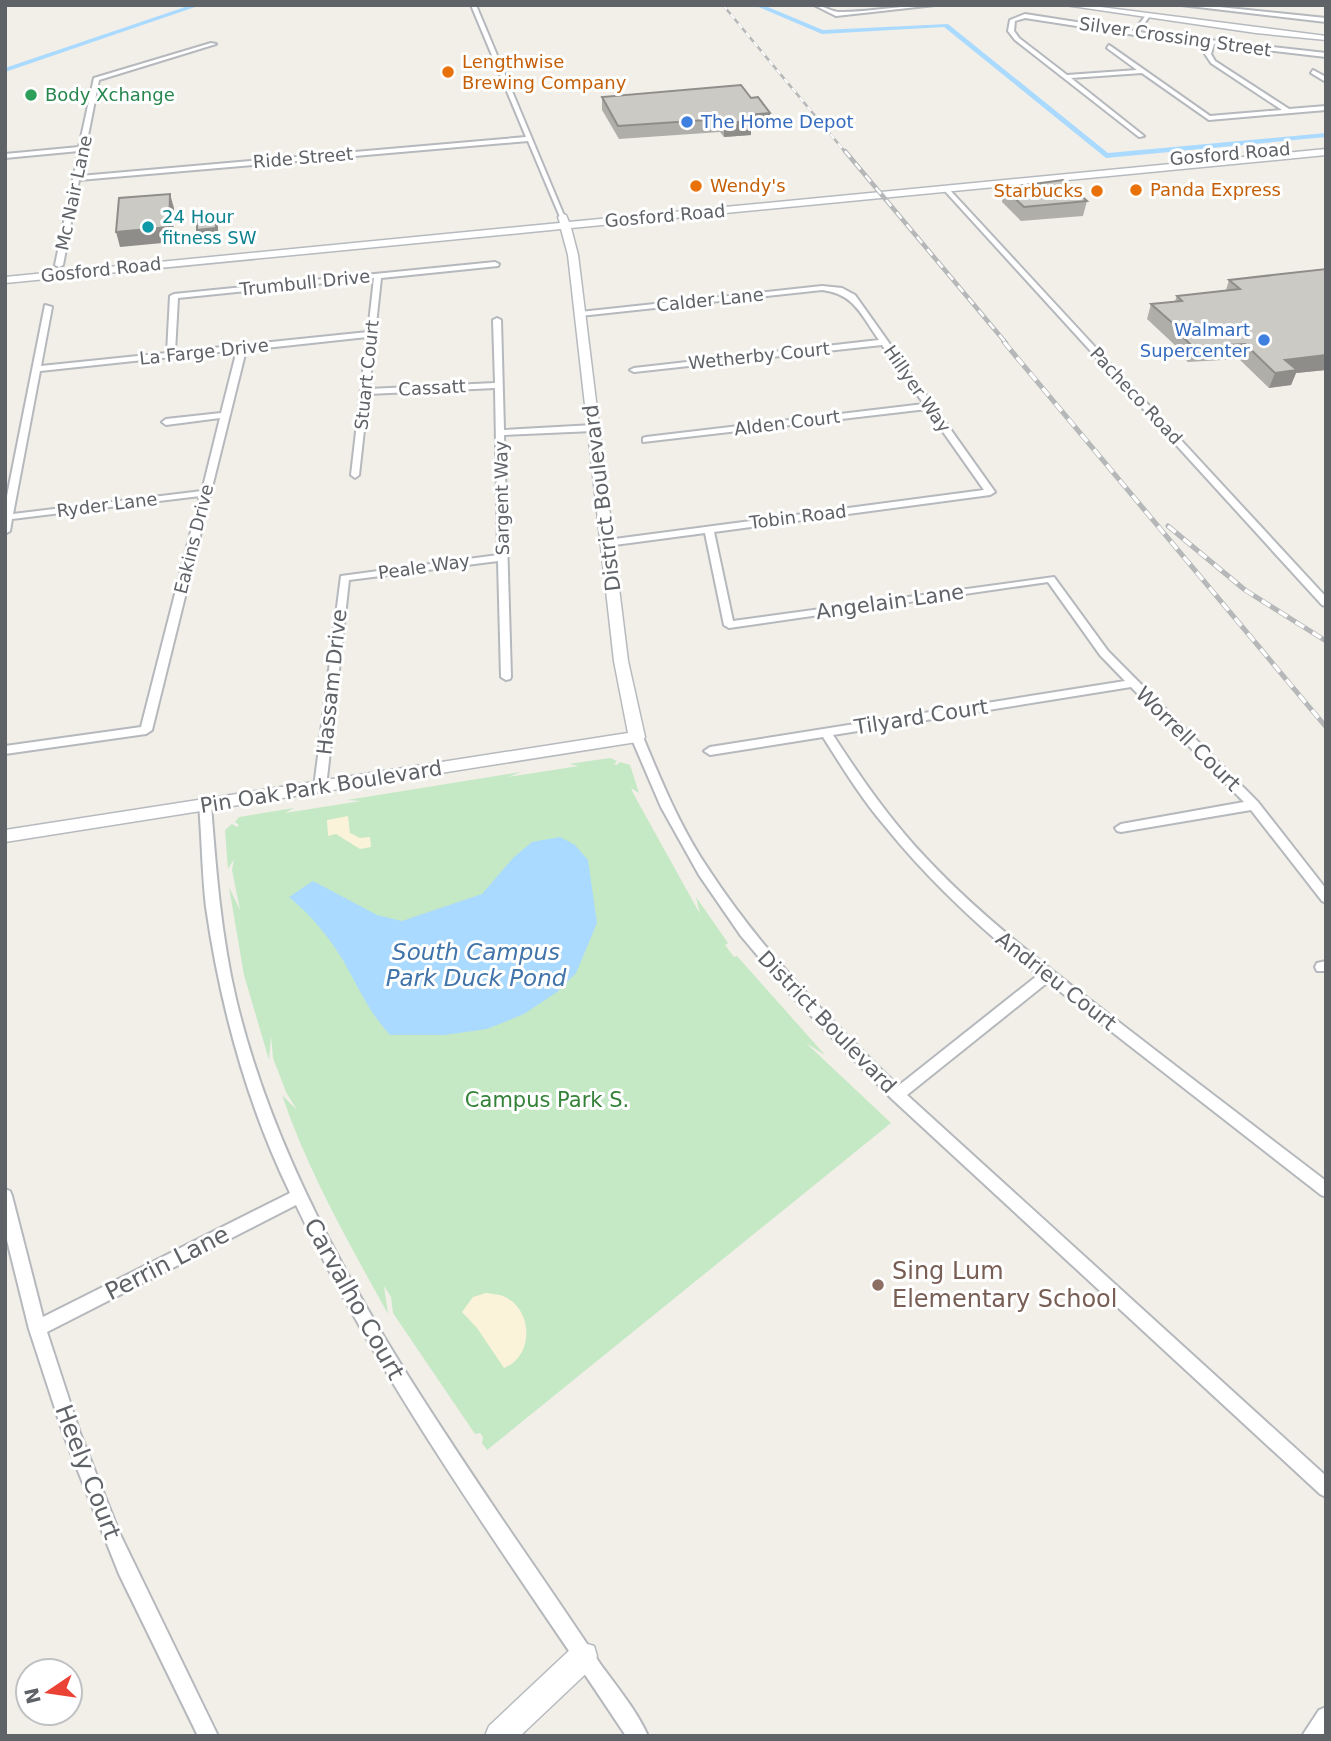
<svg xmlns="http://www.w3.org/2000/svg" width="1331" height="1741" font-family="'DejaVu Sans',sans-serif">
	<rect width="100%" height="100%" fill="#f1efe8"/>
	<path fill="#c5e8c5" d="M610 758 617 761 614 764 617 765 620 762 630 765 639 793 631 788 633 793 700 914 696 897 728 943 725 945 734 957 737 956 825 1055 806 1043 891 1123 487 1450 482 1443 483 1437 480 1433 475 1434 393 1313 391 1297 384 1286 388 1314C349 1243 308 1172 282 1095L297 1110 286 1092 273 1058 271 1036 269 1060 244 975 229 887 240 910 232 870 234 859 228 869 225 830 232 824 237 827 239 825 235 822 239 817 294 808 285 813 361 801 347 800 521 772 508 777 579 766 569 764Z"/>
	<path fill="#fbf3d9" d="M348 816 350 833 360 838 370 837 371 847 360 849 336 834 328 836 327 820Z
		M486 1293C491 1294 498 1294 503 1296 534 1309 534 1357 504 1368L477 1328 462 1312 473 1297Z"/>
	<path fill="#aadaff" d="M560 837 575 845 588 860 597 923 576 973 557 992 524 1014 487 1029 444 1035H390C369 1012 358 987 343 960 328 936 311 915 289 897L313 881 377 915 402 921 482 894 513 858 532 842Z"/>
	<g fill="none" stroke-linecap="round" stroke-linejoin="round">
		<path fill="#aadaff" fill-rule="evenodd" d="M191 5H201L5 72V68Z
			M754 5H763L823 30 948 24 1108 153 1326 133V137L1106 158 944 27 822 34Z"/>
		<defs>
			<path id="street" d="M471 5H476L565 218 560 217 528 141 79 180 63 265 59 267 55 265 79 151 5 158V154L79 147 94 78 211 43 216 44 99 80 80 176 526 137Z
				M814 5C823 5 831 12 840 12 872 12 903 5 935 5L836 16Z
				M1181 5H1200L1326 18V22Z
				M1025 14 1134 31 1146 15 1149 17 1138 32 1326 53V57L1214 44 1211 54 1215 61 1289 109 1326 106V110L1209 120 1142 73 1071 78 1144 136 1139 137 1015 40 1008 31 1010 20ZM1025 18 1135 35 1209 43 1205 54 1211 63 1282 110 1210 116 1109 45 1107 48 1137 70 1067 75 1019 38 1014 31 1015 21Z
				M1313 70 1326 77V82L1311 73Z
				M944 188H948L1326 597V606L1322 605 944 190Z
				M495 262 499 264 498 266 381 278 369 389 495 383 493 320 497 318 501 320 504 430 593 425 597 428 593 431 504 435 511 677 510 679 506 680 501 677 498 561 349 580 326 787 320 791 316 790 314 787 341 576 498 555 495 388 368 394 359 475 355 478 351 475 367 337 246 350 152 730 146 734 5 754V746L141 727 200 496 12 519 10 531 5 534V506L45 305 52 307 41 366 167 353 170 296 174 294ZM374 278 368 332 175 352 178 298ZM237 350 221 413 166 419 162 422 166 425 220 418 202 491 13 514 40 371Z
				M822 286 842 288 855 295 995 492 990 495 714 532 733 621 1054 577 1108 651 1258 802 1326 889V903L1322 901 1251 810 1121 832 1117 831 1115 828 1121 824 1244 802 1131 687 833 735C861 778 890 820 926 858 985 921 1055 973 1124 1026 1191 1078 1258 1129 1326 1181V1197L1321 1195 1048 982 907 1095 1326 1476V1497L1320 1494 892 1099 789 993 741 936 699 875 661 807 631 737 633 734H641L643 737C662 783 681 829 709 870 762 951 829 1019 898 1086L1038 975C982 930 929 881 884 825 861 798 842 767 823 737L710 755 704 751 710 747 1125 681 1100 655 1048 582 729 628 724 625 705 533 607 546 602 543 607 540 984 490 927 409 643 442V438L646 437 924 404 882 345 634 372 630 370 634 368 879 340C861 315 855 294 822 290L580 316 576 314 580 312Z
				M205 801 211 805C216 870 221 935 236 999 282 1190 392 1355 500 1516 534 1566 568 1615 601 1665 617 1687 637 1711 648 1736H626C511 1562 386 1394 296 1205L47 1332 80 1433 119 1532 218 1736H198L119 1574 63 1433 29 1329 6 1236 5 1189 10 1191 12 1196 43 1317 290 1193C247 1104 220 1005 206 907 202 873 202 839 199 805Z
				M1326 961V971H1317L1315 967 1317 963Z
				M1326 1707 1324 1736H1302L1319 1710Z"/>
			<path id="secondary" d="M1065 5H1085L1326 36V40L1256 33Z
				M1326 149V155L571 228 578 255 628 661 645 737 643 741 5 842V830L628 733 614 661 568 255 561 229 5 283V277L560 223 558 217 563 214 566 215 569 222Z
				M584 1643 594 1646 597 1656 594 1666 520 1736H485L489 1726 574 1646Z"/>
		</defs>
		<use href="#street" stroke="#b5b8bc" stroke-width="4"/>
		<use href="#secondary" stroke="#b6babf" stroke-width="3"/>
		<use href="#street" fill="#fff" fill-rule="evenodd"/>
		<use href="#secondary" fill="#fff" fill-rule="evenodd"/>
		<defs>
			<path id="rail-far2" d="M723 5 846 153"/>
			<path id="rail-far1" d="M845 151 1006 343"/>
			<path id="rail" d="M1004 342 1326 727
				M1168 526 1245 590 1326 641"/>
		</defs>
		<use href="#rail-far2" stroke="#b6b7b8" stroke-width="2.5"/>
		<use href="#rail-far1" stroke="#b6b7b8" stroke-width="4.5"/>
		<use href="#rail" stroke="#b6b7b8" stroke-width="5"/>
		<use href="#rail-far2" stroke="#fff" stroke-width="2" stroke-dasharray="6" stroke-linecap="butt"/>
		<use href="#rail-far1" stroke="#fff" stroke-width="2.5" stroke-dasharray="8" stroke-linecap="butt"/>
		<use href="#rail" stroke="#fff" stroke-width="3.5" stroke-dasharray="10" stroke-linecap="butt"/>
	</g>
	<path fill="#afaea9" d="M602 97 770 127 751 128V135L724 137 720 132 619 139 602 110Z
		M1004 188 1087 201 1083 216 1021 221 1002 202Z
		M1326 269V370L1296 373 1291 385 1269 388 1239 359 1188 362 1177 351 1178 348 1147 319 1151 304 1175 301 1177 296 1226 290 1229 280Z"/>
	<path fill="#8f8d8a" d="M770 113V127L751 128V135L724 137V123L747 115Z
		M170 194 174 208 173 242 120 247 116 232Z
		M216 216 218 224V236L199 238 197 230Z
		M1326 355V370L1296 373 1291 385 1269 388 1275 373 1285 360Z"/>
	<path fill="#cccac5" stroke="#8f8d8a" stroke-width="2" d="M741 85 751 98 758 97 770 113 747 115 752 121 724 123 721 119 618 126 602 97Z
		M1063 180 1087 201 1024 207 1004 188Z
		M170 194 169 227 116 232 119 198Z
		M216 216V228L197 230V218Z
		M1326 269V355L1285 360 1297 370 1275 373 1245 344 1193 347 1182 336 1186 335 1151 304 1182 301 1177 296 1240 289 1229 280Z"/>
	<g fill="#e8710a" stroke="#fff" stroke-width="2.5">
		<circle cx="448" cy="72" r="7"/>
		<circle cx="696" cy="186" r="7"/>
		<circle cx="1136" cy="190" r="7"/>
		<circle cx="1097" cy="191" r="7"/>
	</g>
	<circle fill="#2e9e5b" stroke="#fff" stroke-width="2.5" cx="31" cy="95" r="7"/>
	<g fill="#3f7fe0" stroke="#fff" stroke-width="2.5">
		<circle cx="687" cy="122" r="7"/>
		<circle cx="1264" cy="340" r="7"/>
	</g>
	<circle fill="#0f9aa8" stroke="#fff" stroke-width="2.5" cx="148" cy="227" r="7"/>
	<circle fill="#8d6e63" stroke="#fff" stroke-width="2.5" cx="878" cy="1285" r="7"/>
	<g text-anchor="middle" stroke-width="6" stroke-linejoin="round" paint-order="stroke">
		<g font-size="18" fill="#5f6368" stroke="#fff">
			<text transform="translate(1175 37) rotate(8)" y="6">Silver Crossing Street</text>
			<text transform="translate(1230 154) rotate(-5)" y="6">Gosford Road</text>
			<text transform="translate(303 158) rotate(-5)" y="6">Ride Street</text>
			<text transform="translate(74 193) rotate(-78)" y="6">Mc Nair Lane</text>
			<text transform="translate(665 216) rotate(-5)" y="6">Gosford Road</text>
			<text transform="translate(101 270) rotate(-6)" y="6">Gosford Road</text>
			<text transform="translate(305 283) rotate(-6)" y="6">Trumbull Drive</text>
			<text transform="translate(710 300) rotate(-6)" y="6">Calder Lane</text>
			<text transform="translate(204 352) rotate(-6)" y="6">La Farge Drive</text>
			<text transform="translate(759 356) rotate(-6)" y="6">Wetherby Court</text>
			<text transform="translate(367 375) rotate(-84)" y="6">Stuart Court</text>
			<text transform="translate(432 388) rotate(-3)" y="6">Cassatt</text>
			<text transform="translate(917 389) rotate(55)" y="6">Hillyer Way</text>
			<text transform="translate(1136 396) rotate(47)" y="6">Pacheco Road</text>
			<text transform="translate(787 423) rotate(-7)" y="6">Alden Court</text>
			<text transform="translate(502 498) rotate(-91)" y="6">Sargent Way</text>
			<text transform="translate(107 505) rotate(-7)" y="6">Ryder Lane</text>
			<text transform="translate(798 517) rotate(-7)" y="6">Tobin Road</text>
			<text transform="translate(194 539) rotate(-76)" y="6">Eakins Drive</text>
			<text transform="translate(424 567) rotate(-8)" y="6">Peale Way</text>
		</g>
		<g font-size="18" fill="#c56008" stroke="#fff" text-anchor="start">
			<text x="462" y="68">Lengthwise<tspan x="462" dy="21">Brewing Company</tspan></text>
			<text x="710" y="192">Wendy's</text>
			<text x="1150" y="196">Panda Express</text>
			<text x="1083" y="197" text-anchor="end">Starbucks</text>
		</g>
		<g font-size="18" fill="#27864d" stroke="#fff" text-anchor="start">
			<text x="45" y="101">Body Xchange</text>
		</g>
		<g font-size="18" fill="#366cbe" stroke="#fff" text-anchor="start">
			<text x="701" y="128">The Home Depot</text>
			<text x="1250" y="336" text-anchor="end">Walmart<tspan x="1250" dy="21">Supercenter</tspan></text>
		</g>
		<g font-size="18" fill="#0d838f" stroke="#fff" text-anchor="start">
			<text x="162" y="223">24 Hour<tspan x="162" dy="21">fitness SW</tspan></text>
		</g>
		<g font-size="21" fill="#5f6368" stroke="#fff">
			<text transform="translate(602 498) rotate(-97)" y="7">District Boulevard</text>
			<text transform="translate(890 602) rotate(-8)" y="7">Angelain Lane</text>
			<text transform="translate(332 682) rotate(-84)" y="7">Hassam Drive</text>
			<text transform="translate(921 717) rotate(-9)" y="7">Tilyard Court</text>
			<text transform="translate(1188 739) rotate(45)" y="7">Worrell Court</text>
			<text transform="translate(321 787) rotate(-9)" y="7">Pin Oak Park Boulevard</text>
			<text transform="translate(1056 981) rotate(38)" y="7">Andrieu Court</text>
			<text transform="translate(827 1022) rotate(46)" y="7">District Boulevard</text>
		</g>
		<g font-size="21" fill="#348238" stroke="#fff">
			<text x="547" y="1107">Campus Park S.</text>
		</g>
		<g font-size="23" font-style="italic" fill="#4174aa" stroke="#fff">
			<text x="476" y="960">South Campus<tspan x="476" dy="26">Park Duck Pond</tspan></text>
		</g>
		<g font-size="24" fill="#5f6368" stroke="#fff">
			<text transform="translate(167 1263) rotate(-27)" y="8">Perrin Lane</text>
			<text transform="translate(354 1299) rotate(61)" y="8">Carvalho Court</text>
			<text transform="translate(88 1472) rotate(69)" y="8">Heely Court</text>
		</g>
		<g font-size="24" fill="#785e54" stroke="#fff" text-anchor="start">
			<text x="892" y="1279">Sing Lum<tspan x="892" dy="28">Elementary School</tspan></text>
		</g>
	</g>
	<rect width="1331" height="1741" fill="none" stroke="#5f6368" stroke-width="14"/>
	<g transform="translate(49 1692) rotate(257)"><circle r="33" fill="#ffffff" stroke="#bfc1c3" stroke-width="2"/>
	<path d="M0-5L12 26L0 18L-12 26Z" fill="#ea4335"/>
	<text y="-10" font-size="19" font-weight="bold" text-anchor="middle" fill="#5f6368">N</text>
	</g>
</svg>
